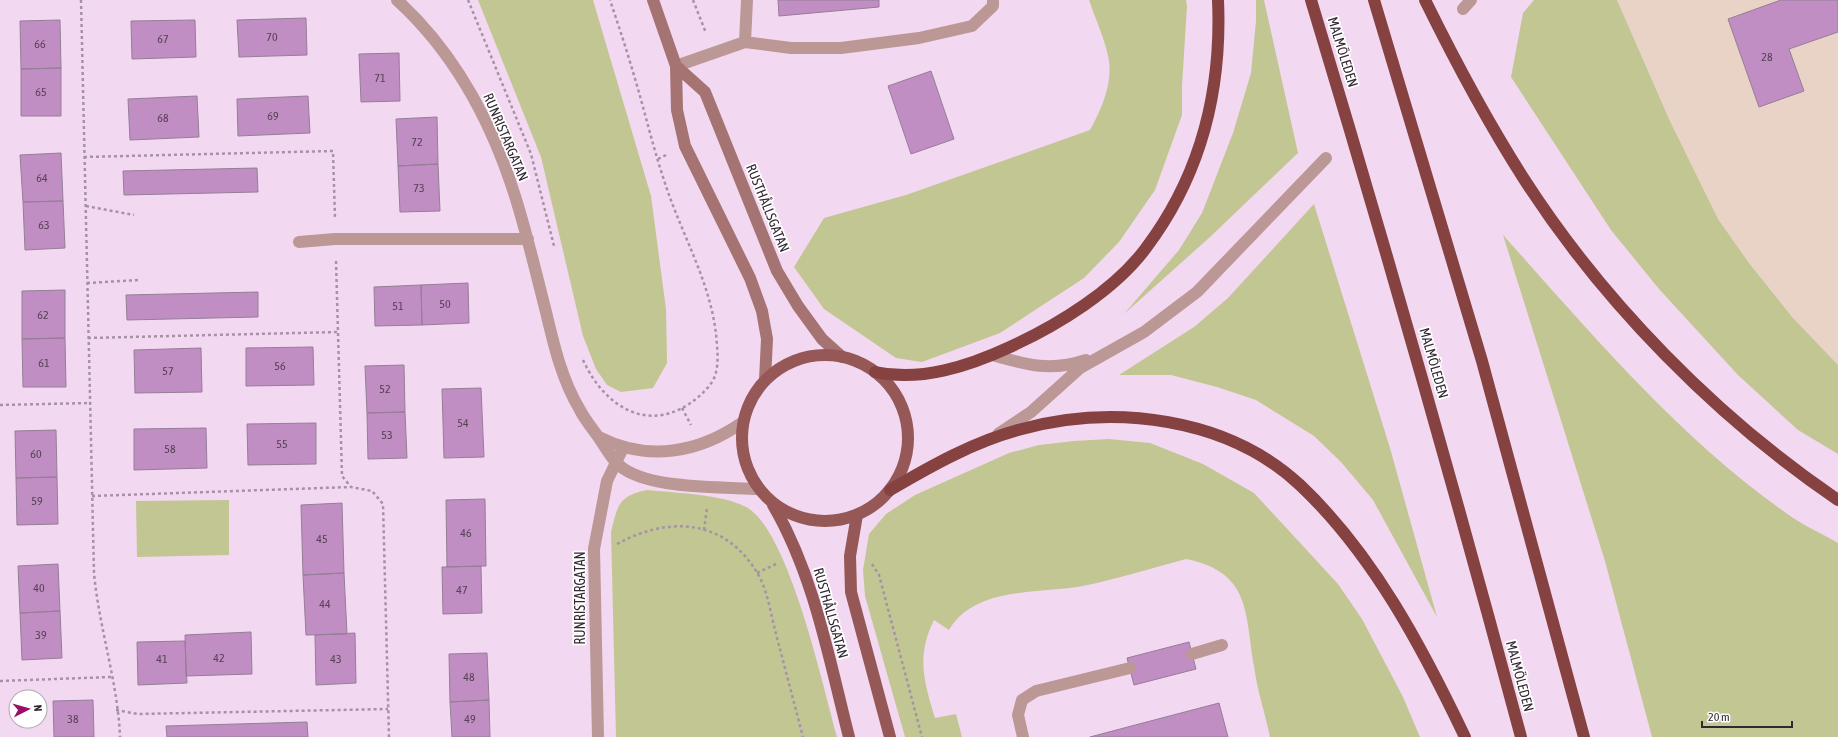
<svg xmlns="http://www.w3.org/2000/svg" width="1838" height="737" font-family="'Asap Condensed',sans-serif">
	<rect width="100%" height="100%" fill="#f3d8f1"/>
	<path fill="#e9d3c7" d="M1617 0H1838V365L1793 318 1749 263 1718 219 1669 119Z"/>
	<path fill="#c2c693" d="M478 0H593L651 196 666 309 667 363 653 388 621 392 607 385 596 369 583 336 541 157Z
		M1089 0H1186L1187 6 1182 86V115L1155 190 1119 242 1084 278 1000 333 922 362 896 358 824 309 794 267 824 218 906 195 1090 130C1102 108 1114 81 1108 56 1104 37 1095 18 1089 0Z
		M1256 0H1264L1298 153 1210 237 1124 314 1179 250 1202 213 1233 133 1251 73 1256 21Z
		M1534 0H1617L1669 119 1718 219 1749 263 1793 318 1838 365V454L1798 430 1738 375 1659 289 1611 230 1511 77 1523 13Z
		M1314 204 1390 448 1437 617 1373 500 1341 462 1314 436 1256 400 1217 387 1171 375H1119L1194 327 1228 298Z
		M1503 235C1591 333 1677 436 1786 513 1802 525 1821 533 1838 543V737H1652L1605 561Z
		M1109 439 1150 443 1203 464 1254 493 1338 584 1362 619 1403 697 1420 737H1270C1265 713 1257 690 1254 666 1245 613 1251 572 1186 559 1152 568 1117 579 1083 586 1039 594 975 586 949 630L934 620C916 656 924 682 935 718L956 714 962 737H905L865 596 863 570 869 534 886 514 915 495 1009 453 1039 445 1074 441Z
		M647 490C675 493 722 494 746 507 789 530 823 687 837 737H616L611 532C618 505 618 496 647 490Z
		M229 500V555L137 557 136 501Z"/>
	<path fill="#c18ec3" stroke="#957e96" d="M778 0H879V7L779 16Z
		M1781 0H1838V32L1789 49 1804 91 1759 107 1728 19Z
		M306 18 307 55 239 57 237 20Z
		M60 20 61 68 21 69 20 21Z
		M195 20 196 57 132 59 131 21Z
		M399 53 400 101 361 102 359 54Z
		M61 68V116H21V69Z
		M931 71 954 139 911 154 888 86Z
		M197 96 199 137 130 140 128 99Z
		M308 96 310 133 238 136 237 99Z
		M437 117 438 164 398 166 396 119Z
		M61 153 63 201 23 202 20 155Z
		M438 164 440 211 400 212 398 166Z
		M257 168 258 192 124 195 123 171Z
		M63 201 65 248 25 250 23 202Z
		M468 283 469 323 422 325 421 285Z
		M421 285 422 325 375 326 374 287Z
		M65 290V338L22 339V291Z
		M258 292V317L127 320 126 295Z
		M65 338 66 387H23L22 339Z
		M313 347 314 385 246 386V348Z
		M201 348 202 392 135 393 134 350Z
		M404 365 405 412 367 413 365 366Z
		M481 388 484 457 444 458 442 389Z
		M405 412 407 458 368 459 367 413Z
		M316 423V464L248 465 247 424Z
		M206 428 207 468 134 470V429Z
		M56 430 57 477 16 478 15 431Z
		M57 477 58 524 17 525 16 478Z
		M485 499 486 566 447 567 446 500Z
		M342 503 344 573 303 575 301 505Z
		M58 564 60 611 20 613 18 566Z
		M481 566 482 613 443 614 442 567Z
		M344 573 347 634 306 635 303 575Z
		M60 611 62 658 22 660 20 613Z
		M251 632 252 674 186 676 185 635Z
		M355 633 356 683 316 685 315 635Z
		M185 641 187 683 138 685 137 642Z
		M1189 642 1196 669 1134 685 1127 658Z
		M487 653 489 700 450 702 449 654Z
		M93 700 94 737H54L53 701Z
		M489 700 490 737H452L450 702Z
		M1219 703 1228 737H1090L1139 724Z
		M307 722 308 737H167L166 726Z"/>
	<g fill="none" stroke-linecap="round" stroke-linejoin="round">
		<path stroke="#a692a5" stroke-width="2.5" stroke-dasharray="3 3" stroke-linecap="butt" d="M81 0 94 573C99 628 118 683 120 737
			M468 0 531 154 554 246
			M693 0 706 33
			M84 157 333 151 335 218
			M658 159 666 155
			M86 206 134 215
			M336 261 342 476 351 487 372 491 383 504 389 737
			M87 283 139 280
			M88 338 338 332
			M583 360C602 402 643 434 689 404 699 397 710 388 715 376 718 366 718 356 717 346 714 286 681 235 664 180 652 144 644 108 633 72 626 48 618 24 610 0
			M0 405 90 403
			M682 408 691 425
			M92 496 351 487
			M704 530 707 508
			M617 544C670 515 727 519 759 576 768 593 771 615 776 634 785 668 794 703 803 737
			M872 564 879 575 922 737
			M757 573 778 563
			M0 681 111 677
			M116 710 138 714 388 709"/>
		<path stroke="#bb9796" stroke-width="12" d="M1463 9 1471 0
			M745 42 747 0
			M676 66 745 42 791 48H841L919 38 972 26 993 6V0
			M992 355C1027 365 1050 372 1086 360
			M998 434 1031 412 1080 368 1144 332 1197 292 1326 158
			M1192 654 1222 645
			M1023 737 1018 715 1022 700 1036 691 1130 668"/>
		<path stroke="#bb9796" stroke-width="12" d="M397 0C454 52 492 123 515 196 527 234 536 273 546 312 554 346 562 380 580 410 585 420 593 429 599 438 606 448 613 462 624 469 654 489 722 487 758 489
			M299 242 335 239H528
			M599 437C648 462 699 453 743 422
			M598 737 594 549 607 481 623 448"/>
		<path stroke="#a57371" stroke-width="12" d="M653 0 676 66 677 110 685 146 750 278 762 311 767 339 765 380
			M676 66 705 92 777 271 798 306 822 339 842 357"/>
		<path stroke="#955857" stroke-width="12" d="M742 438a83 83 0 1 1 166 0a83 83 0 1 1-166 0Z
			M773 505C814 575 829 659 849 737
			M857 515 850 556 851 592 890 737"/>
		<path stroke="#864141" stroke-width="12" d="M1311 0C1385 245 1455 490 1521 737
			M1374 0 1482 361 1584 737
			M1425 0C1455 61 1487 121 1524 179 1603 302 1717 418 1838 500
			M875 372C921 382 969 366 1010 347 1058 325 1115 290 1146 248 1201 175 1222 91 1218 0
			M890 490C931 466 975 441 1022 429 1114 404 1227 417 1300 485 1373 554 1422 647 1465 737"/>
	</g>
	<g text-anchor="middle" stroke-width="3.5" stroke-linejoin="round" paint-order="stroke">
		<g font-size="12" fill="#564256">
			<text x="272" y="41">70</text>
			<text x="163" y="43">67</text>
			<text x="40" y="48">66</text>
			<text x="1767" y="61">28</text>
			<text x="380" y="82">71</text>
			<text x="41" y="96">65</text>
			<text x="273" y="120">69</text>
			<text x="163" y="122">68</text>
			<text x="417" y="146">72</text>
			<text x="42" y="182">64</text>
			<text x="419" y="192">73</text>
			<text x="44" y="229">63</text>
			<text x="445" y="308">50</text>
			<text x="398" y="310">51</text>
			<text x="43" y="319">62</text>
			<text x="44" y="367">61</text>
			<text x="280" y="370">56</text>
			<text x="168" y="375">57</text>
			<text x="385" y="393">52</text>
			<text x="463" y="427">54</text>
			<text x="387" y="439">53</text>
			<text x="282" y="448">55</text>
			<text x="170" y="453">58</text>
			<text x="36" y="458">60</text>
			<text x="37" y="505">59</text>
			<text x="466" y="537">46</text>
			<text x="322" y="543">45</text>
			<text x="39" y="592">40</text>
			<text x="462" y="594">47</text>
			<text x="325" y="608">44</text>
			<text x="41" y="639">39</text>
			<text x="219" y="662">42</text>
			<text x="162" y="663">41</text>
			<text x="336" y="663">43</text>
			<text x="469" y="681">48</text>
			<text x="73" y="723">38</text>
			<text x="470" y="723">49</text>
		</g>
		<g font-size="14" fill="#322832" stroke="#fff">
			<text transform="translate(1343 52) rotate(73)" y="5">MALMÖLEDEN</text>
			<text transform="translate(506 137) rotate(67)" y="5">RUNRISTARGATAN</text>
			<text transform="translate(768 208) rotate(68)" y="5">RUSTHÅLLSGATAN</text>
			<text transform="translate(1434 363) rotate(74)" y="5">MALMÖLEDEN</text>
			<text transform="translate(580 598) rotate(-90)" y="5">RUNRISTARGATAN</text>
			<text transform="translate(831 613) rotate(74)" y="5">RUSTHÅLLSGATAN</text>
			<text transform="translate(1520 676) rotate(75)" y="5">MALMÖLEDEN</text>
		</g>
	</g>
	<g transform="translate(28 709) rotate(84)"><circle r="19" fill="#ffffff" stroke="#ada9ad"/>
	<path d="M0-3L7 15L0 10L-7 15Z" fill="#980f63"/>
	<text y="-6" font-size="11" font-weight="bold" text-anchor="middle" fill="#322832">N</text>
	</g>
	<path d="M1702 721v6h90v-6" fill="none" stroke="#322832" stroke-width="2"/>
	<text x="1708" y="721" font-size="12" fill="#322832" stroke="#ffffff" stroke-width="3" paint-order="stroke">20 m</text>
</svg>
